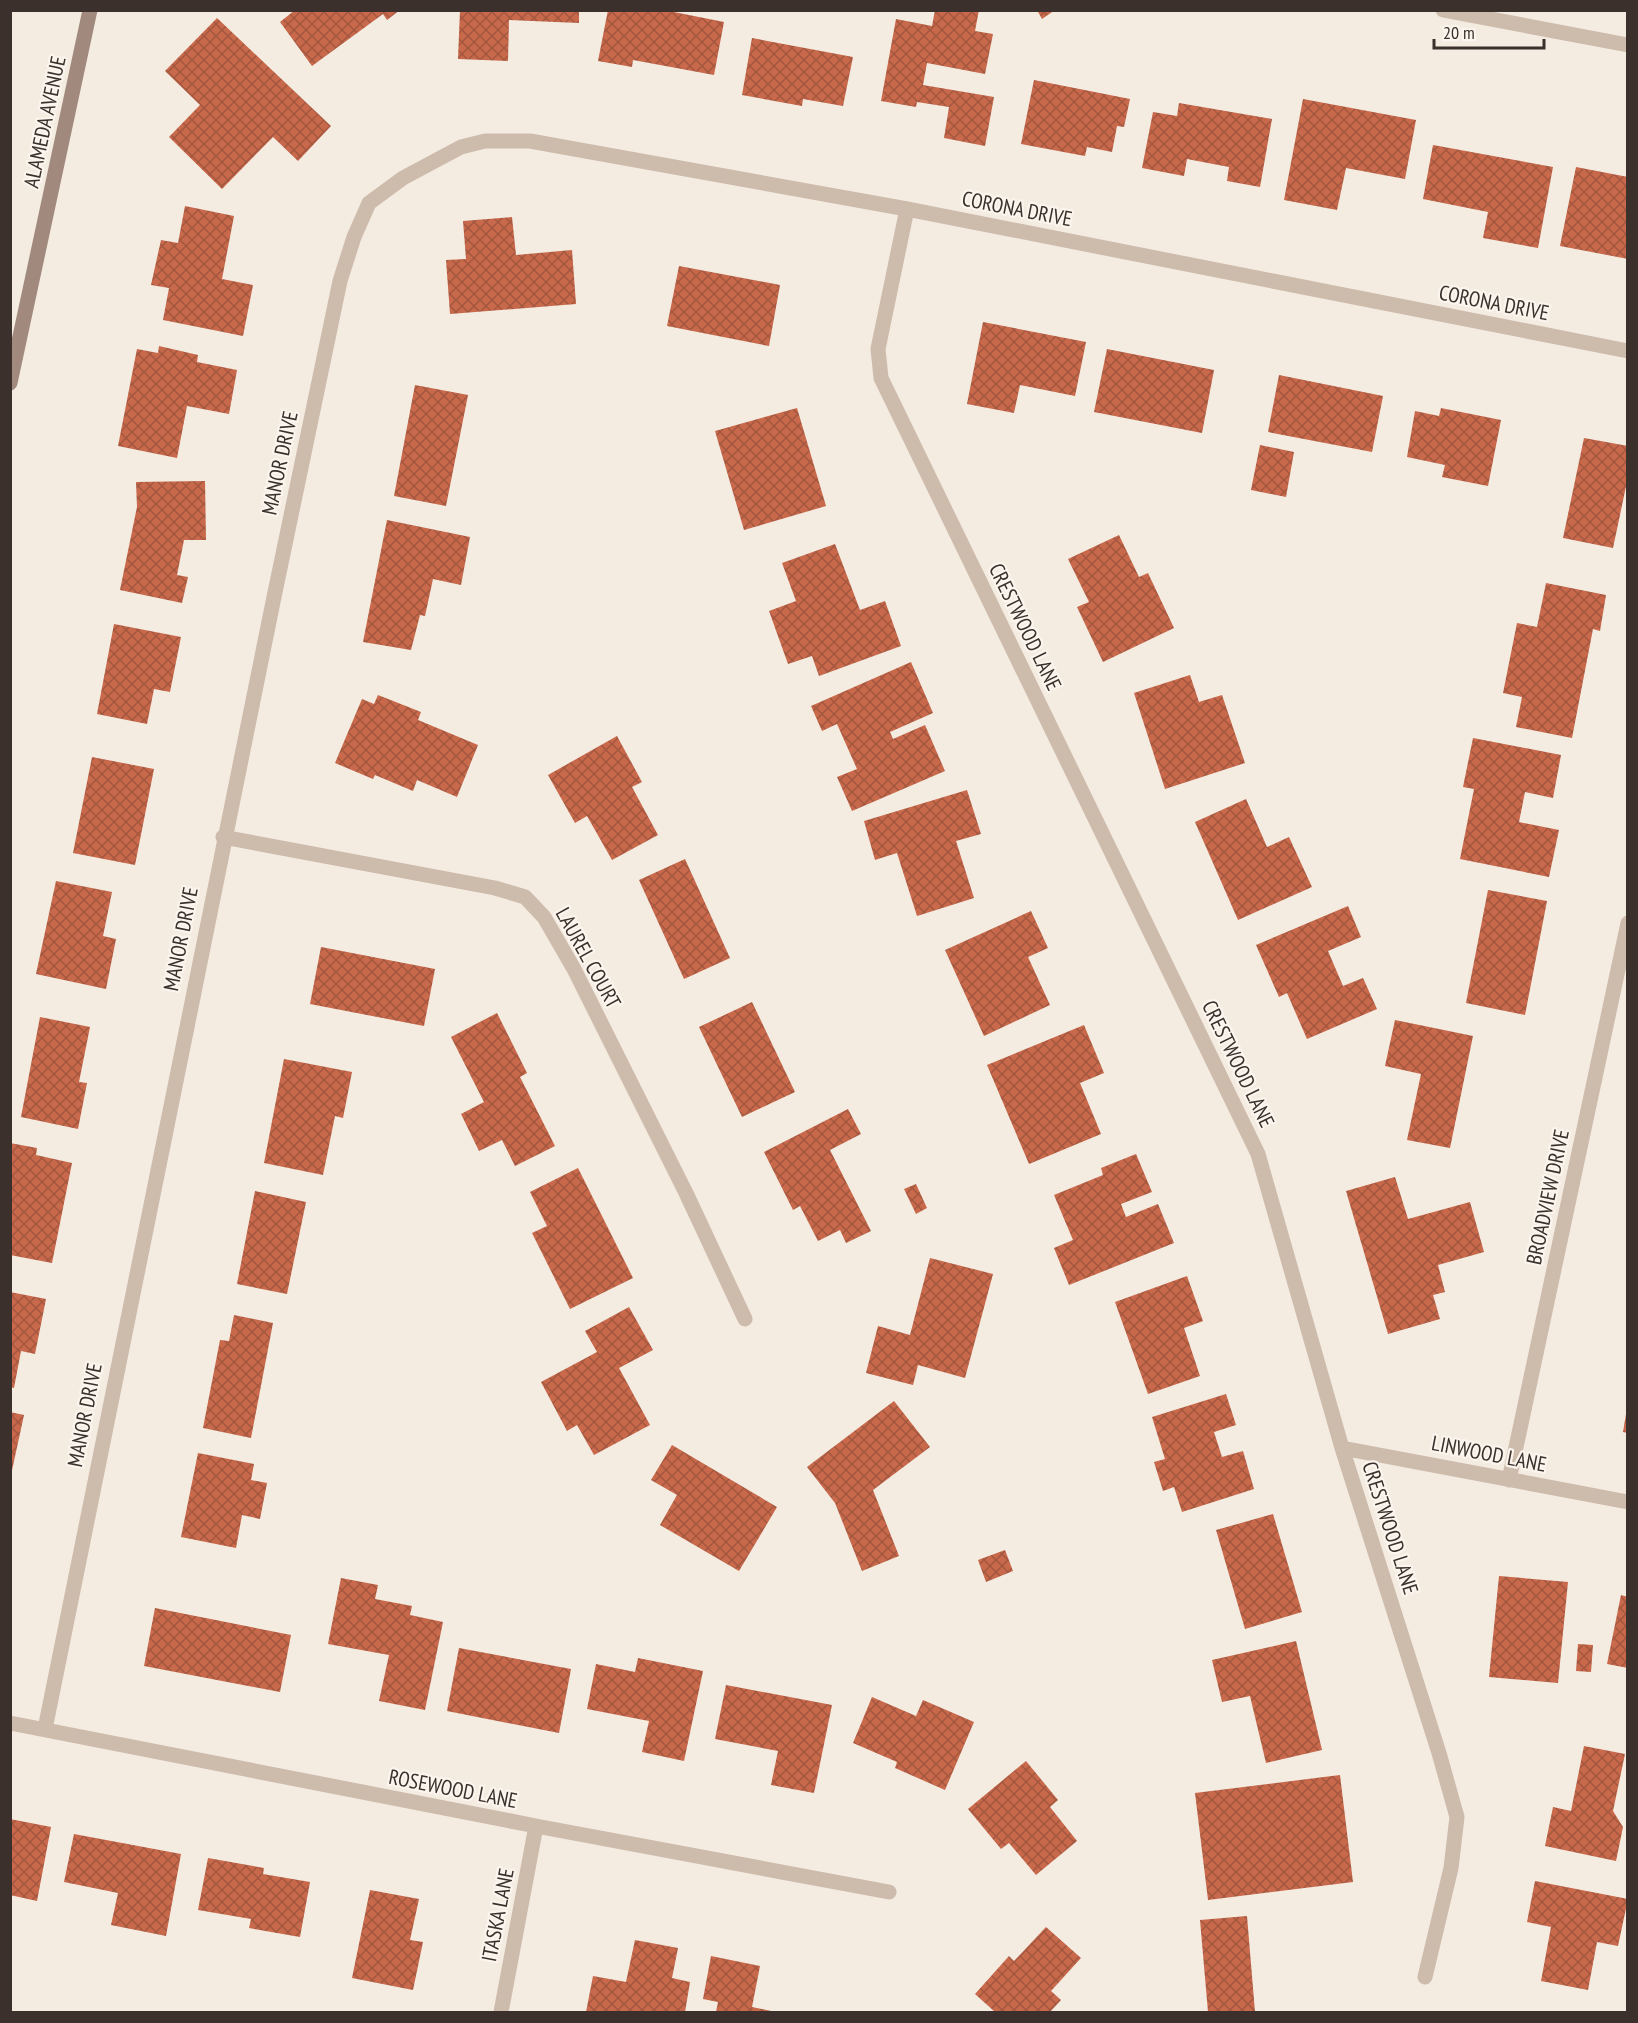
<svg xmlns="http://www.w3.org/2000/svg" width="1638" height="2023" font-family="'PT Sans Narrow',sans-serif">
	<defs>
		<pattern id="building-cross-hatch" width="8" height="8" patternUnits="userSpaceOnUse" patternTransform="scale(1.5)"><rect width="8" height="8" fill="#c8694b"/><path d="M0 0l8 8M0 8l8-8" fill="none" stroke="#a4573f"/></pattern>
	</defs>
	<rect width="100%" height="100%" fill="#f4ebe1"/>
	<path fill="url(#building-cross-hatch)" d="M295 10H400L387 20 383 14 312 66 280 22Z
		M460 10H579V23L509 20 508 61 458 59Z
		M608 10H664L724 22 714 75 633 60 632 67 598 61Z
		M935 10H979L975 31 993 34 985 74 927 63 923 85 994 97 985 146 944 138 949 107 917 102 916 107 881 101 896 19 932 26Z
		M1037 10H1055L1042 19Z
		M217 18 331 126 298 161 273 137 222 189 169 137 200 105 165 71Z
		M752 38 853 57 843 106 803 99 802 106 742 95Z
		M1034 80 1130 99 1124 127 1117 126 1112 152 1087 147 1085 156 1021 144Z
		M1303 99 1416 120 1405 179 1346 168 1337 210 1284 200Z
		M1179 103 1272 119 1260 187 1227 181 1229 167 1187 159 1184 176 1142 168 1153 112 1177 116Z
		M1433 145 1553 167 1538 248 1483 238 1488 212 1423 199Z
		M1576 167 1628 177V259L1560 246Z
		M185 206 234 216 222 279 253 285 243 336 163 320 169 288 151 285 161 240 178 243Z
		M512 217 516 255 572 250 576 304 450 314 446 260 466 259 463 221Z
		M679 266 780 285 769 346 667 326Z
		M983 322 1086 342 1075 396 1020 385 1014 413 967 404Z
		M159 346 198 355 197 362 237 370 229 414 187 406 177 458 118 446 137 349 158 353Z
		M1107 349 1214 370 1202 433 1094 412Z
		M1279 375 1383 396 1372 452 1268 432Z
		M415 385 468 395 446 506 394 496Z
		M797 408 826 506 744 530 715 431Z
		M1441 408 1501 420 1488 486 1442 477 1445 465 1407 457 1415 411 1439 416Z
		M1584 438 1628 446V477L1613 548 1563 538Z
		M1260 445 1294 452 1286 497 1251 490Z
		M205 481 206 540H184L177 575 188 577 182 603 120 590 137 507 136 482Z
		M387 520 470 537 461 585 433 579 425 616 420 615 411 650 363 642Z
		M1119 535 1139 577 1148 573 1174 628 1103 662 1077 607 1089 602 1068 559Z
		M835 544 860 610 885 601 901 646 819 676 812 656 788 664 769 611 796 601 782 563Z
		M1546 583 1606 595 1600 631 1593 629 1572 738 1516 727 1522 697 1503 693 1517 623 1537 627Z
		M114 624 181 637 170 692 154 689 147 724 97 714Z
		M911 662 933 713 890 732 893 739 925 725 945 771 852 811 837 777 857 769 837 724 822 731 811 706Z
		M1190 675 1199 702 1222 695 1245 763 1165 789 1134 693Z
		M378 695 421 712 418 720 478 745 457 797 417 780 413 791 375 775 373 779 335 763 362 699 374 704Z
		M617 736 642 782 632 787 658 835 612 860 587 816 575 823 548 775Z
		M1473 738 1561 755 1553 798 1525 792 1519 822 1559 830 1549 877 1460 859 1474 789 1463 787Z
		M92 757 154 769 135 865 73 853Z
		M967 790 981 834 956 841 974 898 917 916 897 853 875 860 864 821Z
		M1246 799 1267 847 1289 837 1312 887 1238 920 1195 822Z
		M685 859 730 958 684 979 639 880Z
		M56 881 112 892 103 936 116 939 106 989 36 974Z
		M1488 890 1547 901 1525 1015 1466 1003Z
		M1348 906 1361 937 1328 951 1343 986 1363 978 1377 1009 1307 1039 1287 993 1279 997 1256 945Z
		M1031 911 1048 948 1028 957 1050 1005 984 1036 945 950Z
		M321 947 435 969 424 1026 310 1004Z
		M752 1002 795 1092 742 1117 699 1027Z
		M497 1013 527 1073 520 1077 555 1146 515 1166 502 1140 479 1151 461 1114 484 1102 451 1037Z
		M40 1017 90 1027 79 1082 87 1083 78 1129 21 1117Z
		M1395 1020 1473 1036 1450 1148 1407 1140 1421 1074 1385 1066Z
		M1084 1025 1104 1073 1080 1083 1101 1134 1029 1164 987 1065Z
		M284 1059 352 1072 343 1118 335 1116 323 1175 264 1163Z
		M848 1109 861 1134 830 1150 871 1231 846 1243 840 1230 818 1241 800 1206 793 1210 764 1152Z
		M10 1143 37 1148 36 1155 72 1163 52 1263 10 1255Z
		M1136 1154 1152 1192 1121 1204 1126 1217 1158 1204 1174 1243 1069 1285 1054 1248 1073 1240 1054 1195 1103 1175 1101 1168Z
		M578 1168 633 1278 570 1309 532 1233 547 1226 530 1192Z
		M1395 1177 1408 1219 1470 1202 1484 1252 1438 1265 1445 1292 1433 1295 1440 1319 1388 1334 1346 1191Z
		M916 1184 927 1208 916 1214 904 1189Z
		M255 1191 306 1202 287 1294 237 1284Z
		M930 1258 993 1274 965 1378 918 1365 913 1385 866 1373 878 1326 910 1335Z
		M1187 1276 1203 1321 1184 1328 1200 1376 1148 1394 1115 1302Z
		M10 1292 46 1299 35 1354 21 1351 14 1388 10 1387Z
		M629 1307 653 1350 619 1368 650 1425 594 1455 577 1425 567 1431 541 1382 597 1352 585 1331Z
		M234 1315 273 1323 251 1438 203 1428 220 1340 229 1341Z
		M1226 1394 1236 1425 1214 1432 1222 1457 1243 1451 1254 1489 1182 1512 1174 1487 1163 1491 1154 1462 1165 1459 1152 1417Z
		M894 1401 930 1447 873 1490 899 1556 862 1571 835 1503 807 1467Z
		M10 1412 24 1415 11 1475H10Z
		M1626 1414H1628V1433L1623 1432Z
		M672 1445 777 1507 739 1571 660 1525 677 1495 651 1480Z
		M198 1453 254 1464 251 1480 267 1483 260 1519 242 1515 236 1548 181 1537Z
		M1273 1514 1302 1612 1245 1629 1216 1530Z
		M1005 1550 1013 1571 986 1582 978 1560Z
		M1499 1576 1568 1582 1558 1683 1489 1677Z
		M341 1578 378 1585 375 1599 412 1606 410 1615 443 1622 425 1710 379 1701 389 1655 328 1644Z
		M1621 1595 1628 1597V1668L1607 1664Z
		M155 1608 291 1635 280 1692 144 1666Z
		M1296 1641 1322 1750 1266 1763 1250 1696 1222 1702 1212 1660Z
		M1578 1644 1593 1645 1591 1672 1576 1671Z
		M459 1648 571 1669 559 1733 447 1711Z
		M638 1658 703 1671 684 1761 642 1752 649 1721 587 1709 596 1664 635 1672Z
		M726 1685 832 1705 814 1793 771 1785 778 1751 715 1739Z
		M872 1697 916 1716 923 1700 974 1722 945 1790 895 1768 897 1762 853 1743Z
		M1584 1746 1625 1754 1613 1811 1623 1827 1616 1861 1545 1846 1553 1807 1571 1811Z
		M1026 1761 1058 1800 1050 1807 1077 1841 1036 1875 1009 1843 1001 1849 968 1809Z
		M1340 1775 1353 1882 1208 1900 1195 1793Z
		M10 1819 51 1827 37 1901 10 1895Z
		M74 1834 181 1854 166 1936 111 1925 118 1893 64 1882Z
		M208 1858 264 1868 263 1874 310 1882 300 1937 249 1928 251 1919 198 1910Z
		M1535 1881 1628 1899 1618 1946 1597 1942 1588 1990 1541 1981 1551 1927 1527 1922Z
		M370 1890 419 1899 410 1940 423 1942 413 1990 352 1978Z
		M1247 1916 1255 2012H1208L1200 1920Z
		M1046 1927 1081 1958 1051 1991 1061 2000 1050 2012H995L975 1994 1009 1956 1014 1961Z
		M635 1940 678 1948 672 1978 690 1982 685 2012H586L593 1976 626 1982Z
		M711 1956 760 1966 752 2007 776 2012H716L718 2002 703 1999Z"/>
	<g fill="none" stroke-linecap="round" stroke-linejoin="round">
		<path stroke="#cdbbac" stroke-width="15" d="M1443 10 1628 45
			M907 209 878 349 881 378 1258 1154 1342 1448 1439 1753 1457 1817 1451 1868 1425 1977
			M223 837 495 888 525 897 544 917 574 969 686 1193 745 1319
			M1342 1448 1628 1502
			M1509 1480 1628 923
			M10 1723 536 1826 889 1892
			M45 1729C139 1245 239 763 340 281L354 237 369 203 403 178 461 147 485 141H530L907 209 1628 351
			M501 2012 536 1826"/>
		<path stroke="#a18a7d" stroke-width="15" d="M10 383 90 10"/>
	</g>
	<g text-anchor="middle" stroke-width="4.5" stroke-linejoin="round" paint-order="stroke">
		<g font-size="21" fill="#3b302b" stroke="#fbf5ee">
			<text transform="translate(45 122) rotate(-78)" y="7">ALAMEDA AVENUE</text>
			<text transform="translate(1017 209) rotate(11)" y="7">CORONA DRIVE</text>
			<text transform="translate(1494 303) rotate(11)" y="7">CORONA DRIVE</text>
			<text transform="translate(280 463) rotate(-78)" y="7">MANOR DRIVE</text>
			<text transform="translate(1025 627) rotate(64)" y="7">CRESTWOOD LANE</text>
			<text transform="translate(181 939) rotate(-79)" y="7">MANOR DRIVE</text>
			<text transform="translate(588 958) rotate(61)" y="7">LAUREL COURT</text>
			<text transform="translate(1238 1064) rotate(64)" y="7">CRESTWOOD LANE</text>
			<text transform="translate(1548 1197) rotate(-78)" y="7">BROADVIEW DRIVE</text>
			<text transform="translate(85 1415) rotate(-79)" y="7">MANOR DRIVE</text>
			<text transform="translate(1489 1454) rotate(11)" y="7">LINWOOD LANE</text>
			<text transform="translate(1390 1528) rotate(72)" y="7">CRESTWOOD LANE</text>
			<text transform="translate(453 1789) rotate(11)" y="7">ROSEWOOD LANE</text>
			<text transform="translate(498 1915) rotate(-79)" y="7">ITASKA LANE</text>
		</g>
	</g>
	<rect width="1638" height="2023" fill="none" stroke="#3b302b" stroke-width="24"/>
	<path d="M1434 39v9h110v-9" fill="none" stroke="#3b302b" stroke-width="3"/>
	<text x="1443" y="39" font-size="18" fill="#3b302b" stroke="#fbf5ee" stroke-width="4.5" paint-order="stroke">20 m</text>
</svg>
